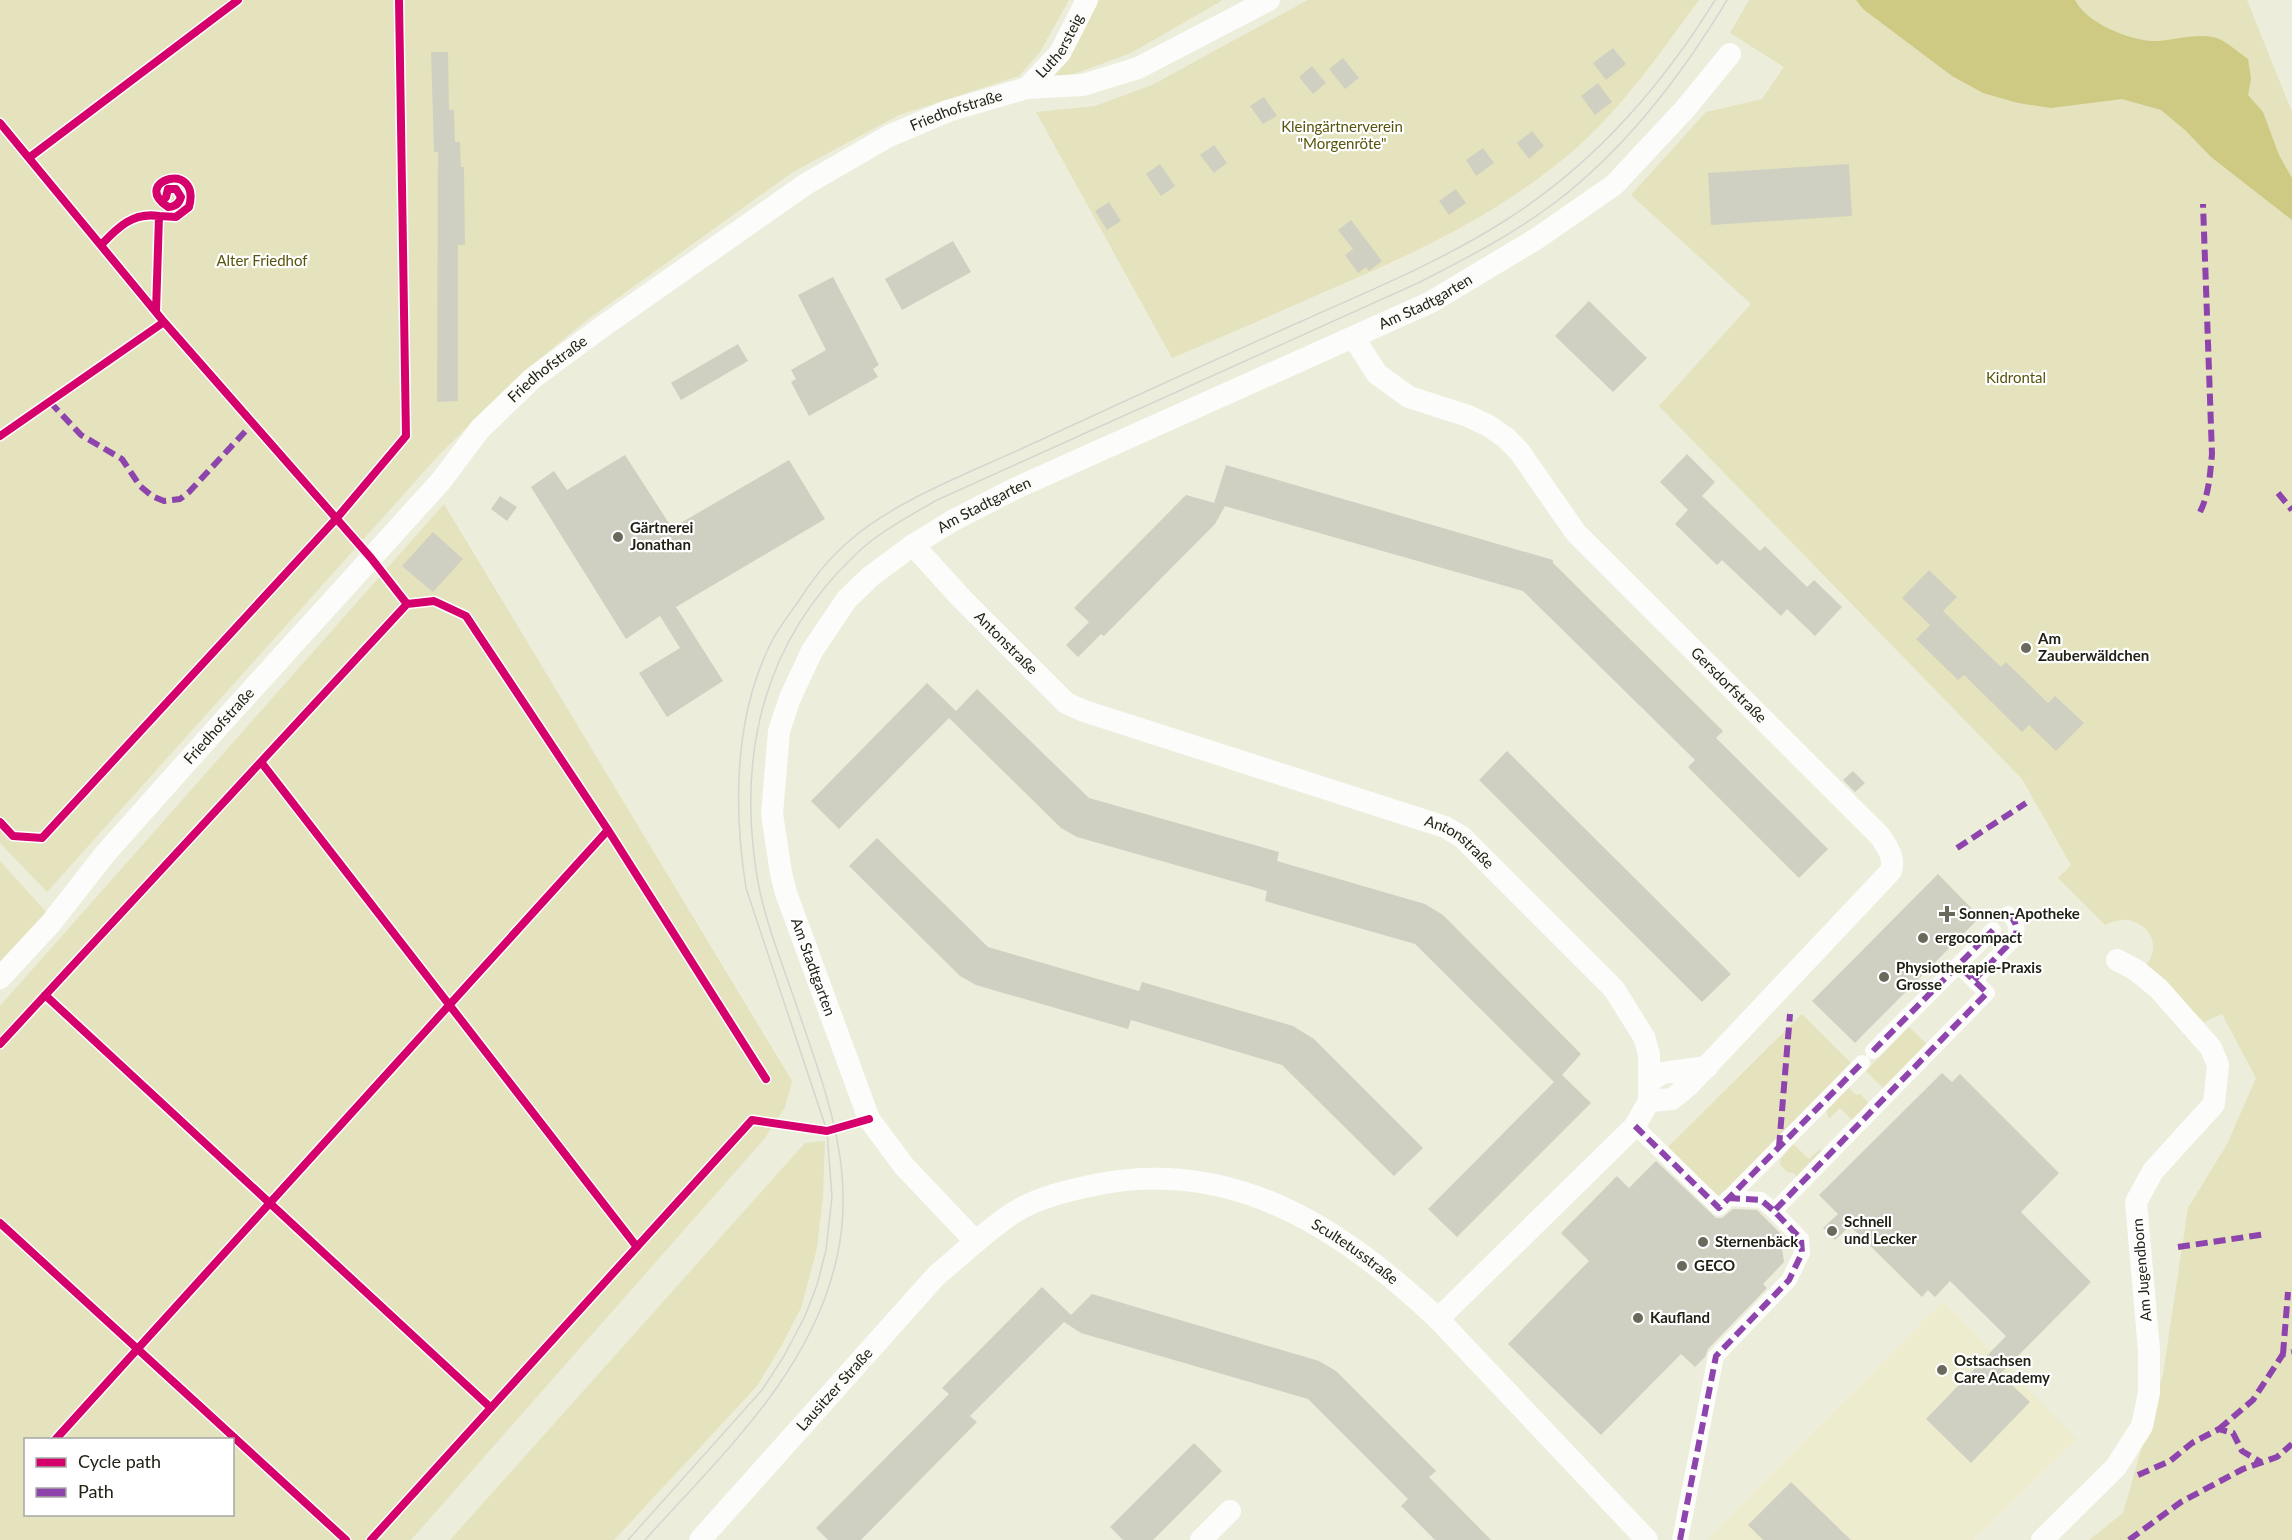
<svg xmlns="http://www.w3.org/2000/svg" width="2292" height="1540" font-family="Lato,sans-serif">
	<rect width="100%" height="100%" fill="#ededdc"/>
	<path fill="#edeccf" d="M1943 1301 2077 1439 1973 1540H1707Z"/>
	<path fill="#e4e3bd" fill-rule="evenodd" d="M0 0H1069L1040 52 1019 76 899 115 793 172 587 320 521 374 438 456 47 892 0 843Z
		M1094 0H1223L1131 53 1077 73 1038 83Z
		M1308 0H1699C1660 53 1624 106 1574 150 1500 214 1411 255 1322 293 1272 315 1222 337 1172 358L1036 112 1095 106 1152 85Z
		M1749 0H2247L2292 112V1540H2089L2123 1513 2163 1374 2188 1208 2227 1144 2256 1078 2222 1014 2204 1022 2145 966C2162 949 2151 924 2128 920 2120 919 2112 922 2105 925L2058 878 2071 865 2022 779 1659 406 1751 304 1631 195 1706 112 1762 99 1784 67 1730 33Z
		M444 504 792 1081 785 1107 765 1138 411 1540H0V1006ZM26 1440H232V1514H26Z
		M0 861 48 914 0 966Z
		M1802 1014 1853 1065 1722 1195H1715L1668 1147Z
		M1909 1027 1928 1045 1884 1089 1866 1071Z
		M1847 1086 1856 1095 1860 1094 1867 1101 1869 1107 1855 1123 1840 1108 1829 1119 1826 1110Z
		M825 1141 823 1195 817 1248 801 1308 780 1348 757 1386 614 1540H450L805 1143Z
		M1793 1144 1809 1159 1820 1149 1822 1153 1802 1181 1792 1172 1789 1173 1781 1166 1780 1160Z"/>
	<path fill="#cec983" d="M1856 0H2075C2086 23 2129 40 2153 41 2173 41 2193 33 2213 37 2224 39 2238 52 2248 59L2251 79 2248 95 2263 112 2279 155 2292 178V220L2211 157 2185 130 2161 110 2122 99 2051 108 2018 103 1983 93 1952 76 1863 9Z"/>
	<path fill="#d0d0c2" d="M1613 48 1626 64 1606 80 1593 63Z
		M431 52H448L449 110H454L455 142H460L461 167H464L465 245H458V401L437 402 438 152H434Z
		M1343 58 1359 78 1345 89 1329 69Z
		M1312 66 1326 83 1313 94 1299 77Z
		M1598 83 1612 102 1595 115 1581 96Z
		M1264 97 1277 116 1263 124 1250 106Z
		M1532 131 1544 146 1529 159 1517 143Z
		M1214 145 1227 163 1214 173 1200 155Z
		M1483 148 1494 163 1476 176 1466 160Z
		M1160 164 1175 186 1161 196 1146 174Z
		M1849 164 1852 216 1711 225 1708 173Z
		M1456 189 1466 203 1449 215 1439 201Z
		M1109 202 1121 221 1107 230 1095 211Z
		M1351 220 1382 261 1369 271 1366 267 1358 273 1345 255 1353 249 1338 230Z
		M953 241 971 272 902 310 885 279Z
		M833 277 879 365 873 369 878 377 809 416 791 382 796 379 791 370 826 350 798 295Z
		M1589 301 1647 358 1613 392 1555 336Z
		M738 344 748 361 681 400 671 383Z
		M1687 454 1715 482 1702 496 1760 551 1765 546 1807 587 1814 580 1842 607 1815 636 1787 609 1781 616 1722 560 1717 565 1675 524 1688 510 1660 482Z
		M625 455 672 528 789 460 825 519 676 607 723 681 667 717 639 673 680 648 660 616 626 639 531 487 554 471 567 490Z
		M1226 465 1553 560V563L1723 731 1716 738 1828 849 1799 878 1688 767 1695 760 1523 591 1214 503Z
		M1186 495 1225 506 1215 524 1104 636 1101 634 1078 657 1066 645 1089 622 1074 608Z
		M500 496 517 507 507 521 491 509Z
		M433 532 463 559 433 592 402 566Z
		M1929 570 1957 597 1943 611 2001 667 2006 662 2048 703 2055 696 2084 723 2056 751 2029 725 2022 732 1964 675 1958 680 1916 639 1930 625 1902 598Z
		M927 683 956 711 977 689 1089 798 1279 852 1277 861 1425 904 1443 915 1581 1054 1562 1075 1591 1103 1457 1237 1428 1209 1554 1082 1415 944 1265 901 1267 891 1077 837 1061 828 949 718 953 714 839 829 811 801Z
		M1507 751 1731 974 1702 1002 1479 780Z
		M1853 771 1865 783 1855 792 1843 780Z
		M877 838 988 947 1139 991 1142 982 1293 1026 1314 1039 1423 1148 1394 1176 1282 1065 1131 1020 1128 1029 976 985 960 976 849 866Z
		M1938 874 1980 917 1855 1043 1812 1001Z
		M1942 1073 1952 1082 1960 1074 2059 1173 2021 1212 2091 1282 2000 1374 2030 1402 1971 1463 1926 1419 2006 1336 1950 1281 1935 1297 1928 1290 1922 1297 1850 1226 1835 1240 1823 1228 1838 1214 1819 1195Z
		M1656 1161 1716 1218H1722L1733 1209 1757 1210 1780 1233 1784 1262 1763 1284 1767 1288 1708 1349 1705 1357 1695 1367 1681 1354 1601 1435 1508 1344 1589 1261 1561 1233 1617 1176 1629 1188Z
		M1042 1287 1071 1315 1092 1294 1319 1361 1336 1371 1436 1471 1429 1477 1491 1540H1435L1401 1506 1408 1499 1308 1399 1081 1333 1064 1322 970 1416 977 1422 861 1540H828L816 1528 949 1394 942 1388Z
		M1194 1443 1222 1471 1153 1540H1123L1110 1527Z
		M1791 1482 1851 1540H1763L1748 1525Z"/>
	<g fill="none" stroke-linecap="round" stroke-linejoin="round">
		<path stroke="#fcfcfa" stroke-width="16" d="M1974 980 2014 939C2019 929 2016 921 2008 914
			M1873 1051 1993 930
			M1635 1126 1719 1208 1862 1063
			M1728 1198 1761 1200 1774 1211
			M1680 1540 1716 1356 1789 1280 1802 1253 1801 1239 1774 1211 1987 993 1958 965"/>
		<g stroke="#fcfcfa" stroke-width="22">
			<path id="s1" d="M1027 88 1060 53 1087 0"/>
			<path id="s2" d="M1354 338 1377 374 1409 397 1468 416 1489 426 1506 438 1519 451 1576 533 1881 837C1888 849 1895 857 1891 871L1689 1085 1672 1099 1649 1101"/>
			<path id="s3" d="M913 545 962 599 1066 703 1084 711 1445 827 1462 837 1614 989 1644 1037 1649 1054V1101L1635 1126 1438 1319"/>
			<path id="s4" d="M0 978 51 923 105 854 218 727 441 481 480 429 533 378 602 327 806 184 889 136 948 111 1027 88 1083 85 1138 68 1269 0"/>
			<path d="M1649 1081 1663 1073 1707 1067"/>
			<path id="s5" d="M976 1242 904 1166 869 1119 786 893 781 873 772 814 779 731 790 698 812 651 847 599 871 576 913 545 952 521 1014 489 1431 302 1536 239 1614 185 1685 109 1730 54"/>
			<path id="s6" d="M700 1540 936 1276C961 1255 986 1231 1013 1213 1038 1197 1070 1190 1099 1184 1235 1158 1343 1229 1438 1319L1647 1540"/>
			<path d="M1201 1540 1230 1511"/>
			<path d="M2042 1540 2116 1467 2142 1426 2149 1393V1350L2136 1202 2153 1171 2214 1104 2218 1065 2211 1048 2159 989 2136 970 2117 960"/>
		</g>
		<path stroke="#d6d5d0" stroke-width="1.5" d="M628 1540 762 1390 784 1356 805 1316 817 1285 826 1250 832 1197 827 1131 746 888C733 806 734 712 774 637 781 625 790 613 798 602 812 580 828 559 848 542 892 502 969 473 1023 448 1116 405 1209 362 1302 321 1371 290 1442 261 1506 220 1592 165 1662 86 1715 0
			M645 1540C721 1455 812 1373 837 1257 857 1168 825 1090 797 1007 783 965 764 920 757 876 737 753 764 641 856 554 879 532 908 517 935 501L1420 282C1467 258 1515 233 1557 201 1627 147 1682 75 1727 0"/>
		<path stroke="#8e44ad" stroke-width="6" stroke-dasharray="12 6" stroke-linecap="butt" d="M50 402 81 435 122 459 140 486 152 496 164 501 180 499 189 492 253 423
			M2278 493 2292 510
			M2200 512C2209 494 2210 475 2212 454L2203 204
			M1957 848 2026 803
			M1974 980 2014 939C2019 929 2016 921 2008 914
			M1873 1051 1993 930
			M1635 1126 1719 1208 1862 1063
			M1779 1147 1790 1014
			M1728 1198 1761 1200 1774 1211
			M2178 1247 2266 1234
			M2283 1354 2288 1292
			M2219 1429 2253 1400 2283 1354 2292 1352
			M2138 1475 2170 1461 2192 1443 2219 1429 2233 1433 2242 1451 2261 1462
			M1680 1540 1716 1356 1789 1280 1802 1253 1801 1239 1774 1211 1987 993 1958 965
			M2129 1540 2181 1502 2243 1469 2277 1457 2292 1444"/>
		<defs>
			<path id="cycleway" d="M0 123 164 322 371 558 407 604 434 601 466 616 608 830 766 1079
				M30 157 238 0
				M159 216 176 217 189 207C202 159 129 181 168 207 175 207 179 204 181 197L176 189H168L166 197
				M101 245C118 227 133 212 159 216L156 312
				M0 436 164 322
				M261 762 637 1247
				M0 822 13 836 42 838 336 519 406 436 399 0
				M45 995 491 1408
				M0 1044 407 604
				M0 1223 346 1540
				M55 1440 608 830
				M371 1540 752 1120 827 1131 869 1119"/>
		</defs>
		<use href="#cycleway" stroke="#fff" stroke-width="11"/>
		<use href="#cycleway" stroke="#d6006c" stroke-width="8"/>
	</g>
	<g fill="#6a695b" stroke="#fff" stroke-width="2">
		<circle cx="618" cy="537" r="6"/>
		<circle cx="2026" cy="648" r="6"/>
		<path d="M1944 905h6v6h6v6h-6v6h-6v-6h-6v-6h6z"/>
		<circle cx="1923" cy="938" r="6"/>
		<circle cx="1884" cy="977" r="6"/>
		<circle cx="1832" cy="1231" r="6"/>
		<circle cx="1703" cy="1242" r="6"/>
		<circle cx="1682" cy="1266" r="6"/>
		<circle cx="1638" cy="1318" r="6"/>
		<circle cx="1942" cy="1370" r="6"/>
	</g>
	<g text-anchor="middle" stroke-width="4.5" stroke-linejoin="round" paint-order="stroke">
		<g font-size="15" fill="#232216" stroke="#fff">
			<text dy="5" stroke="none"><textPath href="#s1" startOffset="54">Luthersteig</textPath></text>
			<text dy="5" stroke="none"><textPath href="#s4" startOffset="1306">Friedhofstraße</textPath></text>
			<text dy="5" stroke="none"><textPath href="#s5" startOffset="1370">Am Stadtgarten</textPath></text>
			<text dy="5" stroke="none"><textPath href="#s4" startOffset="820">Friedhofstraße</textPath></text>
			<text dy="5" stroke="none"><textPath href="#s5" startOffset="884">Am Stadtgarten</textPath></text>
			<text dy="5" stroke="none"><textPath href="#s3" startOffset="135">Antonstraße</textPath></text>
			<text dy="5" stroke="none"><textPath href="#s2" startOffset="522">Gersdorfstraße</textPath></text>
			<text dy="5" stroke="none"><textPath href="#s4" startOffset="334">Friedhofstraße</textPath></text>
			<text dy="5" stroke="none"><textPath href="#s3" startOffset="639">Antonstraße</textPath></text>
			<text transform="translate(813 967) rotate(70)" y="5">Am Stadtgarten</text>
			<text dy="5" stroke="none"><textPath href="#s6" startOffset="818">Scultetusstraße</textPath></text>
			<text transform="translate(2142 1270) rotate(-95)" y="5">Am Jugendborn</text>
			<text dy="5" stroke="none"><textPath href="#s6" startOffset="202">Lausitzer Straße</textPath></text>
		</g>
		<g font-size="15" fill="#59540c" stroke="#fff">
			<text x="1342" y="132">Kleingärtnerverein<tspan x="1342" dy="17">"Morgenröte"</tspan></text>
			<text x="262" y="266">Alter Friedhof</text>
			<text x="2016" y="383">Kidrontal</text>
		</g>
		<g font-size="15" font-weight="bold" fill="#232216" stroke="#fff" text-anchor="start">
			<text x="630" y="533">Gärtnerei<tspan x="630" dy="17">Jonathan</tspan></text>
			<text x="2038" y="644">Am<tspan x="2038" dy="17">Zauberwäldchen</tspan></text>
			<text x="1959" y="919">Sonnen-Apotheke</text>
			<text x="1935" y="943">ergocompact</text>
			<text x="1896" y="973">Physiotherapie-Praxis<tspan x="1896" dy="17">Grosse</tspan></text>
			<text x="1844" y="1227">Schnell<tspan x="1844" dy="17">und Lecker</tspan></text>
			<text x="1715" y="1247">Sternenbäck</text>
			<text x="1694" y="1271">GECO</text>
			<text x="1650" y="1323">Kaufland</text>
			<text x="1954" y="1366">Ostsachsen<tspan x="1954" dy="17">Care Academy</tspan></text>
		</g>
	</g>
	<rect x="24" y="1438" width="210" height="78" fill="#ffffff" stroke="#a7a7a2" stroke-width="1.5"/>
	<rect x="36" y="1458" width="30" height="9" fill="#d6006c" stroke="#a7a7a2" stroke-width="1.5"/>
	<text x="78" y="1468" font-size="18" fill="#232216">Cycle path</text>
	<rect x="36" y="1488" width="30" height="9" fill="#8e44ad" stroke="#a7a7a2" stroke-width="1.5"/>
	<text x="78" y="1498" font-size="18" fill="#232216">Path</text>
</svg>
